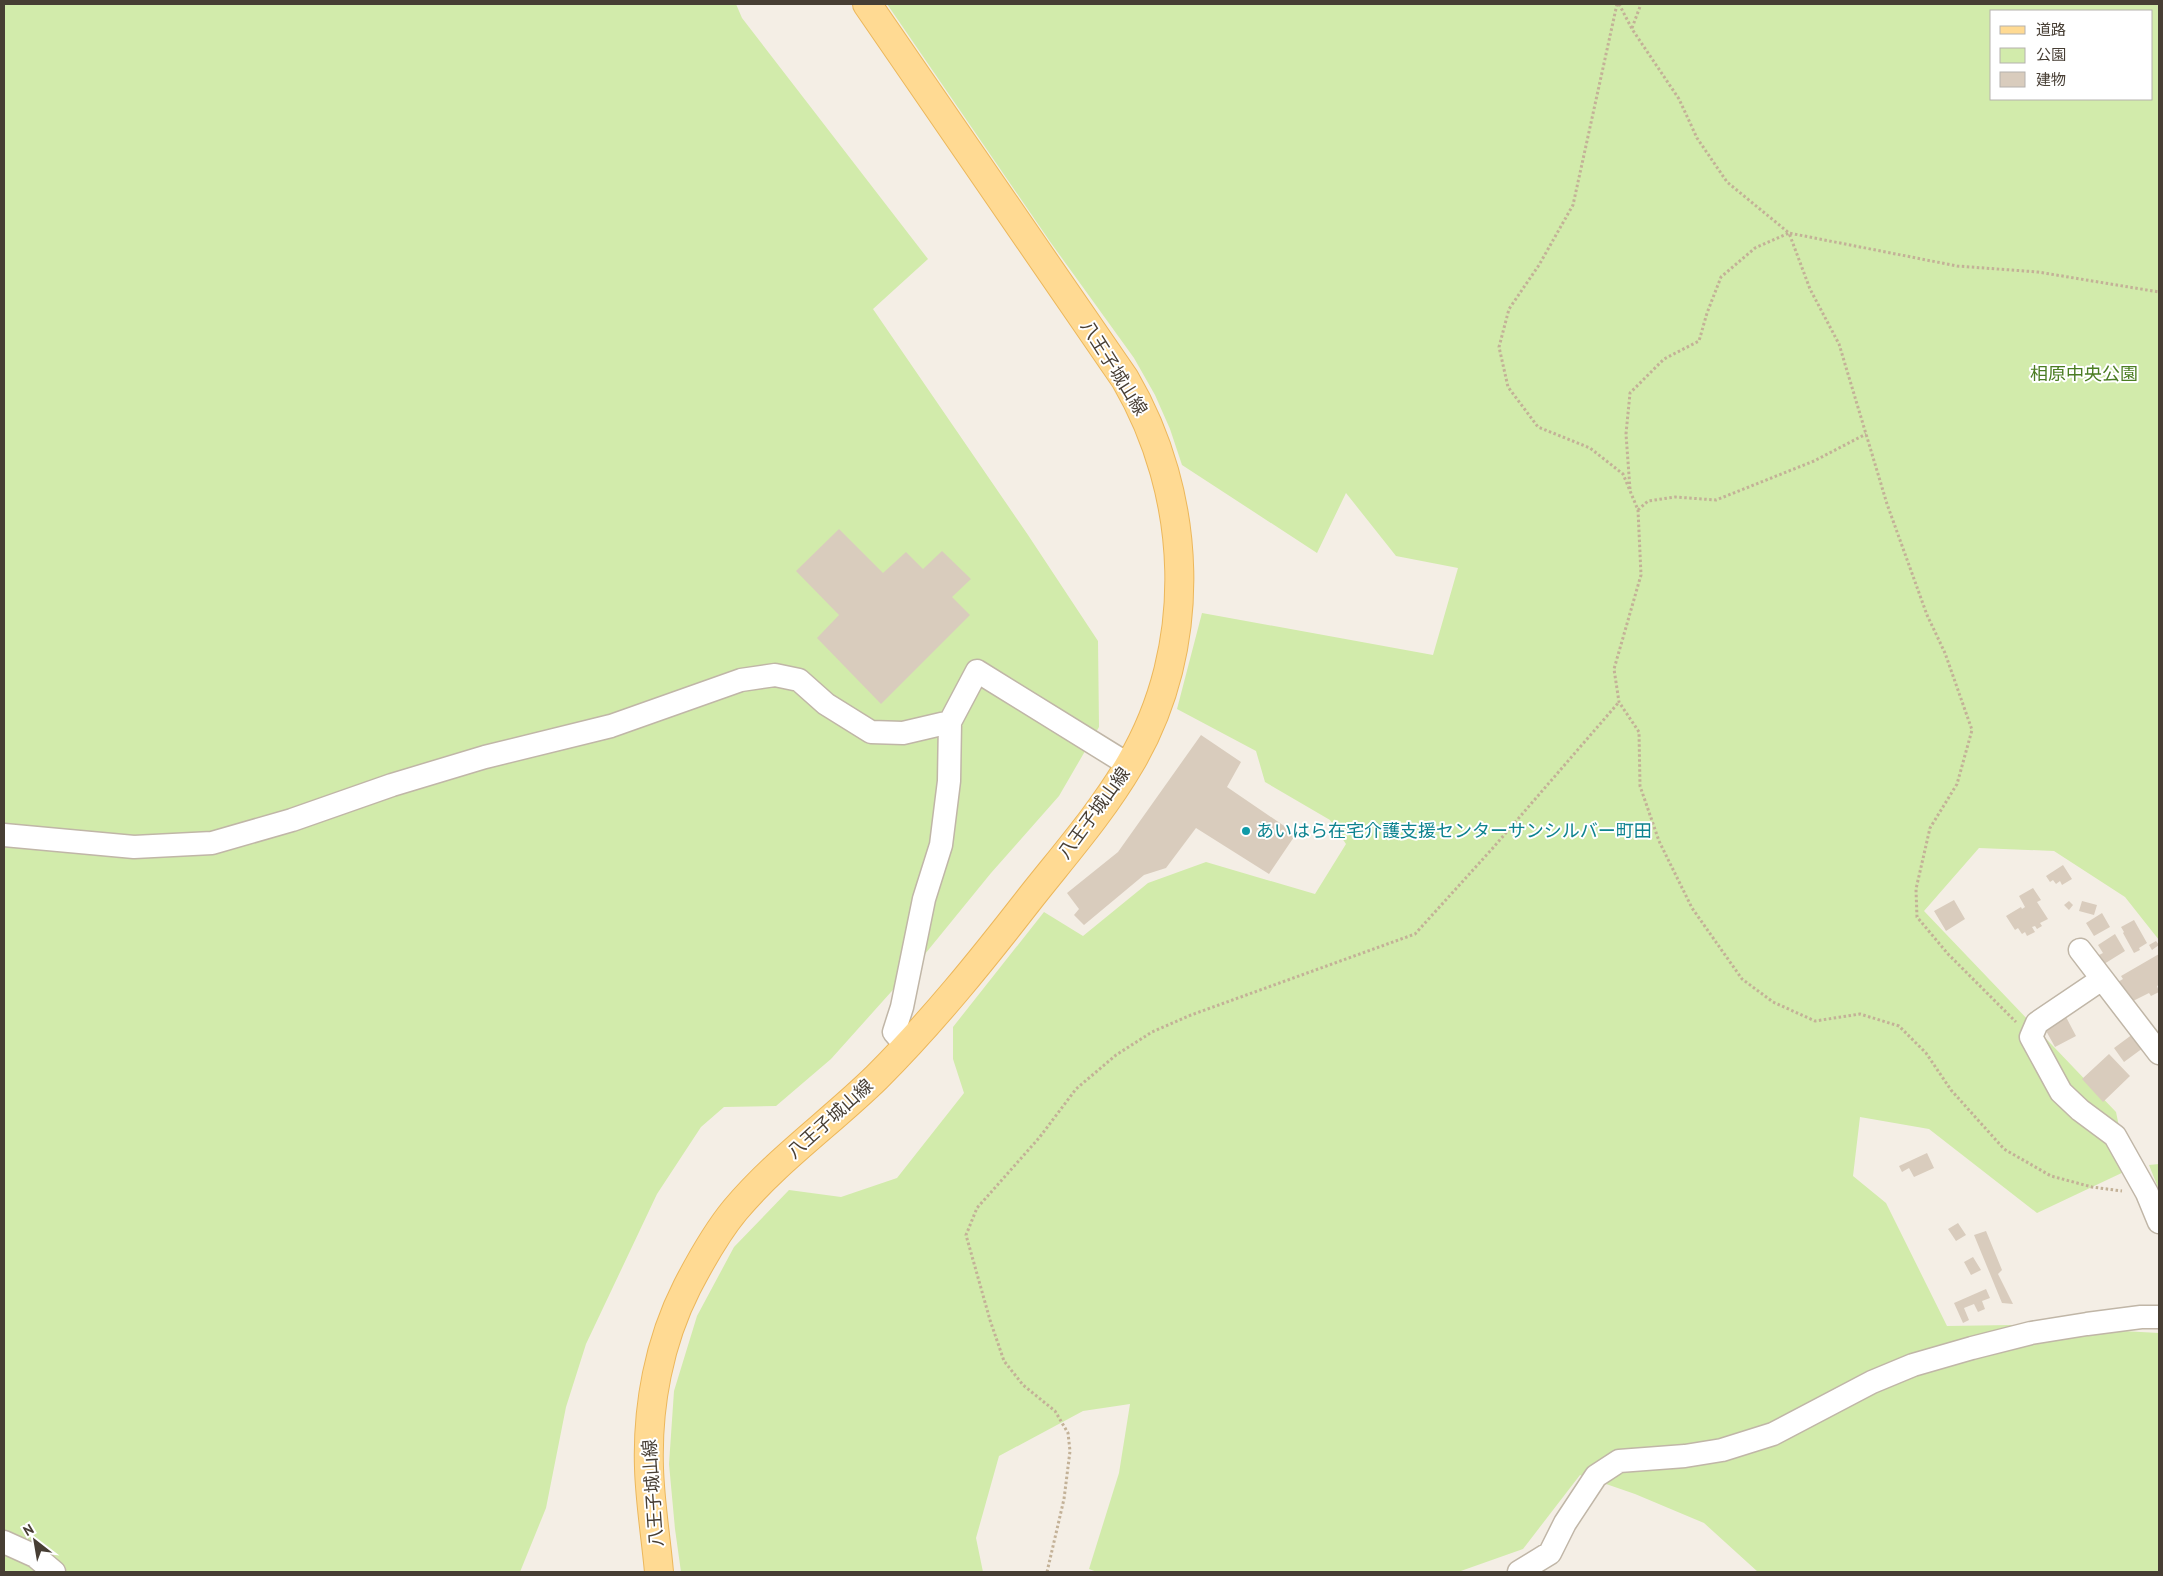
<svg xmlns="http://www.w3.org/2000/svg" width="2163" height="1576" font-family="'PT Sans','Noto Sans JP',sans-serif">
	<rect width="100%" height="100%" fill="#f4eee5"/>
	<path fill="#d2ebab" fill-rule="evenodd" d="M4 4H736L742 18 928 259 873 309 1028 535 1098 641 1099 727 1059 796 991 873 925 954 831 1059 776 1106 724 1107 701 1127 657 1194 586 1344 566 1407 546 1508 520 1572H4Z
		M887 4H2159V940L2125 897 2054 851 1979 848 1924 911 2116 1112 2128 1170 2037 1213 1929 1129 1860 1117 1853 1176 1886 1203 1947 1326 2012 1325 2159 1333V1572H1758L1704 1523 1635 1494 1580 1475 1523 1549 1458 1572H1097L1089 1569 1119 1473 1130 1404 1083 1411 999 1456 976 1538 983 1572H681L675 1529 669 1464 674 1391 697 1316 734 1247 789 1190 841 1197 897 1178 964 1093 953 1059V1027L1044 912 1083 936 1148 883 1206 862 1315 894 1346 844 1330 820 1265 782 1256 751 1177 709 1202 613 1433 655 1458 568 1396 556 1346 493 1317 553 1182 465 1170 429 1155 395 1134 358 1051 243ZM1992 11H2152V99H1992Z
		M2159 1164V1190L2149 1165Z"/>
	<path fill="#d9ccbd" d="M839 529 883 573 906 552 923 569 942 551 971 579 952 597 970 615 881 704 817 638 839 615 796 571Z
		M1201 735 1241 762 1227 787 1296 834 1269 874 1196 828 1166 868 1144 875 1084 925 1074 915 1079 909 1067 893 1118 852Z
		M2063 865 2072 879 2062 885 2060 881 2056 884 2053 880 2050 882 2046 876Z
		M2033 888 2041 900 2037 902 2048 919 2040 923 2042 926 2037 929 2035 926 2032 927 2035 932 2027 936 2025 932 2022 934 2018 928 2015 930 2006 916 2021 907 2022 909 2025 907 2019 896Z
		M1954 900 1965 919 1946 931 1934 911Z
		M2069 901 2073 905 2069 910 2064 905Z
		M2082 901 2097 905 2094 915 2079 911Z
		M2102 913 2110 927 2094 936 2086 923Z
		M2134 920 2147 943 2139 948 2140 950 2134 953 2123 933 2124 932 2121 927Z
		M2115 934 2125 951 2104 964 2099 955 2103 953 2098 945Z
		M2156 941 2159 945 2152 950 2149 945Z
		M2159 954V985L2157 986 2159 992 2151 996 2149 993 2133 1001 2128 993 2124 996 2116 983 2123 979 2121 976Z
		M2066 1017 2076 1036 2055 1047 2045 1029Z
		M2133 1034 2143 1048 2124 1062 2114 1048Z
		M2109 1054 2130 1076 2103 1102 2082 1079Z
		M1927 1153 1934 1168 1914 1177 1909 1168 1902 1172 1899 1166Z
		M1958 1223 1966 1235 1956 1241 1948 1229Z
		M1986 1231 2002 1270 1998 1274 2013 1304 2002 1303 1974 1235Z
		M1973 1257 1981 1270 1971 1275 1964 1262Z
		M1986 1289 1990 1298 1982 1301 1985 1309 1978 1312 1974 1304 1964 1308 1969 1320 1963 1323 1954 1303Z"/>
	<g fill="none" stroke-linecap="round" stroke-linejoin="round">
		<defs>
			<path id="minor" d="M4 835 134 847 212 843 292 820 392 785 485 757 611 726 741 680 775 675 799 680 826 704 871 732 903 733 950 722
				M2080 950 2159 1053
				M2102 979 2037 1023 2031 1037 2061 1092 2080 1110 2115 1136 2147 1193 2159 1222
				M907 1047 894 1032 902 1007 924 899 941 845 949 781 950 722 977 671 1129 765
				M4 1542 35 1556 54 1572
				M1519 1572 1550 1553 1565 1523 1596 1476 1619 1461 1685 1456 1722 1450 1773 1434 1872 1382 1913 1365 1972 1348 2031 1333 2087 1324 2141 1317H2159"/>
			<path id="major" d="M659 1572C656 1538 650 1503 649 1468 647 1406 659 1342 687 1287 701 1260 716 1233 735 1210 777 1160 831 1122 877 1077 933 1021 982 960 1031 897 1065 854 1102 812 1130 764 1200 646 1193 495 1125 379L867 4"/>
		</defs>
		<use href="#minor" stroke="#c0b6a7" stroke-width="25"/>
		<use href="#major" stroke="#ecb75b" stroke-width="30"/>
		<path stroke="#c3b197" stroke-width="3" stroke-dasharray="2.5 2.5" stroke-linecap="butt" d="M1617 4 1573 205 1539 265 1509 309 1499 347 1508 387 1538 427 1590 448 1623 474 1638 510 1641 575 1614 669 1619 702 1639 732 1640 786 1659 841 1692 908 1742 979 1773 1002 1815 1021 1860 1014 1899 1026 1926 1053 1951 1090 2004 1149 2051 1176 2092 1187 2122 1191
			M1619 4 1632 29 1679 99 1697 138 1727 182 1789 233 1957 266 2038 272 2159 292
			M1632 28 1641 4
			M1630 489 1626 434 1630 393 1664 359 1699 341 1707 313 1721 277 1755 248 1789 233 1810 289 1839 344 1887 504 1927 615 1945 653 1972 730 1957 784 1930 828 1916 889 1917 917 1948 954 2016 1022
			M1638 510 1648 501 1675 497 1716 500 1814 461 1866 434
			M1047 1572 1064 1499 1070 1451 1068 1433 1055 1411 1023 1385 1004 1361 990 1320 966 1235 977 1208 1039 1138 1076 1089 1116 1055 1152 1032 1191 1015 1415 934 1492 849 1619 702"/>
		<use href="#minor" stroke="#fff" stroke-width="22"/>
		<use href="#major" stroke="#ffda93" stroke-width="28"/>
	</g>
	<circle fill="#0f9aa8" stroke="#fff" stroke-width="2" cx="1246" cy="831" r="5"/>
	<g text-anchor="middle" stroke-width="4" stroke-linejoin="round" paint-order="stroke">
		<g font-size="18" fill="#473e34" stroke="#fff">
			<text transform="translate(1114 368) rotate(58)" y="6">八王子城山線</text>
			<text transform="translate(1094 813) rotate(-54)" y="6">八王子城山線</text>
			<text transform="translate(830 1119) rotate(-42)" y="6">八王子城山線</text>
			<text transform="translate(653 1493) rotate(-94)" y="6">八王子城山線</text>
		</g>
		<g font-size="18" fill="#4b7d23" stroke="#fff">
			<text x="2084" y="380">相原中央公園</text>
		</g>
		<g font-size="18" fill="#0d838f" stroke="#fff" text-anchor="start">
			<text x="1256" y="837">あいはら在宅介護支援センターサンシルバー町田</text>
		</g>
	</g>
	<rect width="2163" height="1576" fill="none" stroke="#473e34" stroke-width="10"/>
	<rect x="1990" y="10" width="162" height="90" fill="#ffffff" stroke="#b5b2ae"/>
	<rect x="2000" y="26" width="25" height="8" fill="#ffda93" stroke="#b5b2ae"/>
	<text x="2036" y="35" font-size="15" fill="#473e34">道路</text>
	<rect x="2000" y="48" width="25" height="15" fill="#d2ebab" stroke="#b5b2ae"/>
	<text x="2036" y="60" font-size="15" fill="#473e34">公園</text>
	<rect x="2000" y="72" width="25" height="15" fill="#d9ccbd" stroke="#b5b2ae"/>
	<text x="2036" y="85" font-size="15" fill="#473e34">建物</text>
	<g transform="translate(35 1541) rotate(329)" stroke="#ffffff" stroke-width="4" paint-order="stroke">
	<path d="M0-4L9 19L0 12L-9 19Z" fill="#473e34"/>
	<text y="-8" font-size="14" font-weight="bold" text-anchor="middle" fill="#473e34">N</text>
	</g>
</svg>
